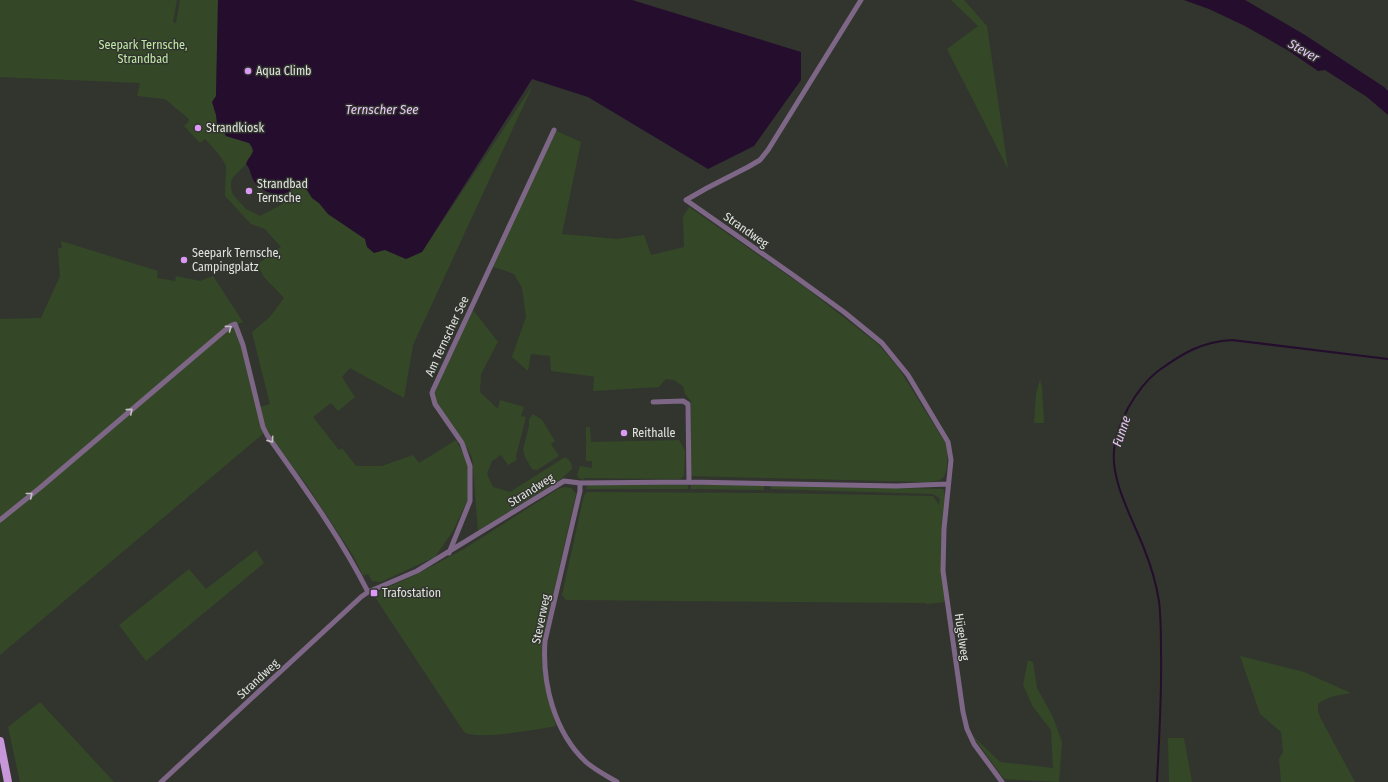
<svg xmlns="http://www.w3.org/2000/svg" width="1388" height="782" font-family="'Fira Sans Condensed',sans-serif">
	<rect width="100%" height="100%" fill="#31352e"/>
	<path fill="#344827" d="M0 0H177L173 22 176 23 180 0H218L216 96 214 109 216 115 217 124 221 125 226 136 249 143 253 151 246 164 234 176 231 181V188L233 195 246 209 260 216 281 205 291 196 290 190 294 186H300L307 190 312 198 319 203 328 214 365 239 367 247 385 250 406 259 422 252 533 85 413 345 404 398 350 368 342 377 355 397 338 411 331 403 313 417 339 450 342 448 356 466H382L413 455 419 463 456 440 468 463V499L453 531 435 557 381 582 372 581 368 574 363 576 354 557 306 484 268 434 264 433 0 655V319L41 318 60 276 58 248H62L61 241 158 271 157 278 175 281 176 276 200 281 213 276 243 322 238 324 245 344 260 407 270 404 252 332 270 317 284 298 263 276 258 264 281 247 265 229 251 224 225 196 226 166 221 157 205 139 200 143 184 126 189 121V119L165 99 137 96 140 83 0 77Z
		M951 0H964L987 26 1008 169 947 49 978 26Z
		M554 130 581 142 562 234 617 239 644 235 651 255 684 247 683 217 689 207 806 288 878 344 898 367 946 444C947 454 951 478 937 481 933 482 928 482 924 482L691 476V401L685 394 683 386 674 380 666 379 659 387 593 391 594 377H597L551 371 550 356 531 354 528 371 512 357 526 317 522 288 514 274 491 266Z
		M473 310 498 342 481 374 480 392 498 409 500 400 524 407 521 416 526 417 516 456 517 460 508 465 501 455 492 461 487 474 493 487 510 492 565 457C570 460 572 463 572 469L561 479 478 531 472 457 461 438 436 403 433 390Z
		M1040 379 1042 387 1044 423H1034L1036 394Z
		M533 414 542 420 555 441 551 444 559 456 537 470 532 469 525 457 523 450 529 426V419Z
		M586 427H590L591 442 679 440 685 451 684 476 680 479 584 478 583 480 579 478 577 475 580 466 592 468V461H586Z
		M593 484 688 485V489H586L587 486Z
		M691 485H764V490L691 489Z
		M771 485 943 489C947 497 945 506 944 514 941 543 944 573 946 602L927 604 925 603 566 600 562 595 584 495 587 492 765 493 933 496 939 505 940 497 939 498 933 494 771 489Z
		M565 487 571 488 576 494 542 642C541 674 547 696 556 726 538 729 477 741 464 732L373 594 415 575 464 549 558 489Z
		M256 550 264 563 146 661 119 625 189 569 206 589Z
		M1240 656 1304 672 1351 693C1340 695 1327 696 1318 704V711L1321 719 1355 782H1281L1279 759 1283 752 1281 732 1260 714Z
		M1028 660 1033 662 1037 688 1053 717 1062 742 1059 782 1004 779 972 735 1000 762 1053 768 1051 730 1033 707 1023 685Z
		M40 702 114 782H20L8 727Z
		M1168 738H1184L1192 782H1169Z"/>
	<path fill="#240d2d" d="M218 0H632L801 52V80L754 146 708 169 588 97 532 79 422 252 406 259 385 250 374 253 367 247 365 239 328 214 319 203 312 198 307 190 300 186H294C292 188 290 191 288 192 276 198 261 191 254 181 250 175 251 169 246 164 249 155 258 153 249 143L226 136 221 126 217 124 216 115 212 102 216 96Z
		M1184 0H1245L1305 35 1384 87 1388 91V115L1367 97 1325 70 1318 71 1289 51 1245 26 1209 9Z"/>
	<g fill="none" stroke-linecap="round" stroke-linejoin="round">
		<path stroke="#240d2d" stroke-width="2" d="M1157 782C1159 739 1162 695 1161 652 1161 635 1161 618 1159 601 1156 582 1150 563 1143 546 1132 518 1111 481 1114 451 1115 436 1122 421 1128 408 1136 394 1145 381 1158 371 1183 353 1201 342 1232 340L1388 359"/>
		<path stroke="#7e6687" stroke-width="5" d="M861 0 768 150 760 160 748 167 707 188 686 200 793 275 844 312 882 343 908 375 948 442 951 460 944 529 943 571 963 712 967 729 974 744 1002 782
			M653 402 683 401 688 404 689 482
			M580 483V491L545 641C542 683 554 732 586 762 595 770 607 776 617 782
			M0 520 41 487 230 326 235 324 243 345 263 427 267 435C303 486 340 536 368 592
			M449 553 470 501V466L462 443 435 404 432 393 433 390 554 130
			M161 782 361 597 368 592 417 571 564 481 580 483 689 482 896 486 948 484"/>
		<path stroke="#c797da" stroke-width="8" d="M0 741 8 782"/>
	</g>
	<defs><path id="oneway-chevron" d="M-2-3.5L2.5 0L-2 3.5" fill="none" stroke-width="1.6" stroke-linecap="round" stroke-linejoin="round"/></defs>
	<g stroke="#c3bec5">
		<use href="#oneway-chevron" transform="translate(229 328) rotate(-36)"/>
		<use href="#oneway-chevron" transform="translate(130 411) rotate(-40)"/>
		<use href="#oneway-chevron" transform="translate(271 440) rotate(55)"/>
		<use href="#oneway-chevron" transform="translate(30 495) rotate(-39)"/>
	</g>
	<g fill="#db99f5" stroke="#31352e" stroke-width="1.5">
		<circle cx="248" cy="71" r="4"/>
		<circle cx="198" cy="128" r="4"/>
		<circle cx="249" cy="191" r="4"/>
		<circle cx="184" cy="260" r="4"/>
		<circle cx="624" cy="433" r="4"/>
		<rect x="370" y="589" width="8" height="8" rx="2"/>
	</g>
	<g text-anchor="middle" stroke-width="3" stroke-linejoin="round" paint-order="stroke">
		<g font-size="12" fill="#c0e8a6" stroke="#31352e">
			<text x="143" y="49">Seepark Ternsche,<tspan x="143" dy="14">Strandbad</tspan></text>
		</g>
		<g font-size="12" fill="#e1e3df" stroke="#31352e" text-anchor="start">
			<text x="256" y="75">Aqua Climb</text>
			<text x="206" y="132">Strandkiosk</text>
			<text x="257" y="188">Strandbad<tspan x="257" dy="14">Ternsche</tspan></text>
			<text x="192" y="257">Seepark Ternsche,<tspan x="192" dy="14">Campingplatz</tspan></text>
			<text x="632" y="437">Reithalle</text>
			<text x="382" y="597">Trafostation</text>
		</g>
		<g font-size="12" fill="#e1e3df" stroke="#31352e">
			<text transform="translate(746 230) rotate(35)" y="4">Strandweg</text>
			<text transform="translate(447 336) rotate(-65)" y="4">Am Ternscher See</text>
			<text transform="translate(531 490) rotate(-32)" y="4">Strandweg</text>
			<text transform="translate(541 619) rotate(-78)" y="4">Steverweg</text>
			<text transform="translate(962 637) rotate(82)" y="4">Hügelweg</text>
			<text transform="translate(258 679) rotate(-43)" y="4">Strandweg</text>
		</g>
		<g font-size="13" font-style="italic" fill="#ecc8fb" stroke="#31352e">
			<text transform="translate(1304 50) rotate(29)" y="5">Stever</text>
			<text x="382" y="114">Ternscher See</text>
			<text transform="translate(1121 431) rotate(-71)" y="5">Funne</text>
		</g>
	</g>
</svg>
